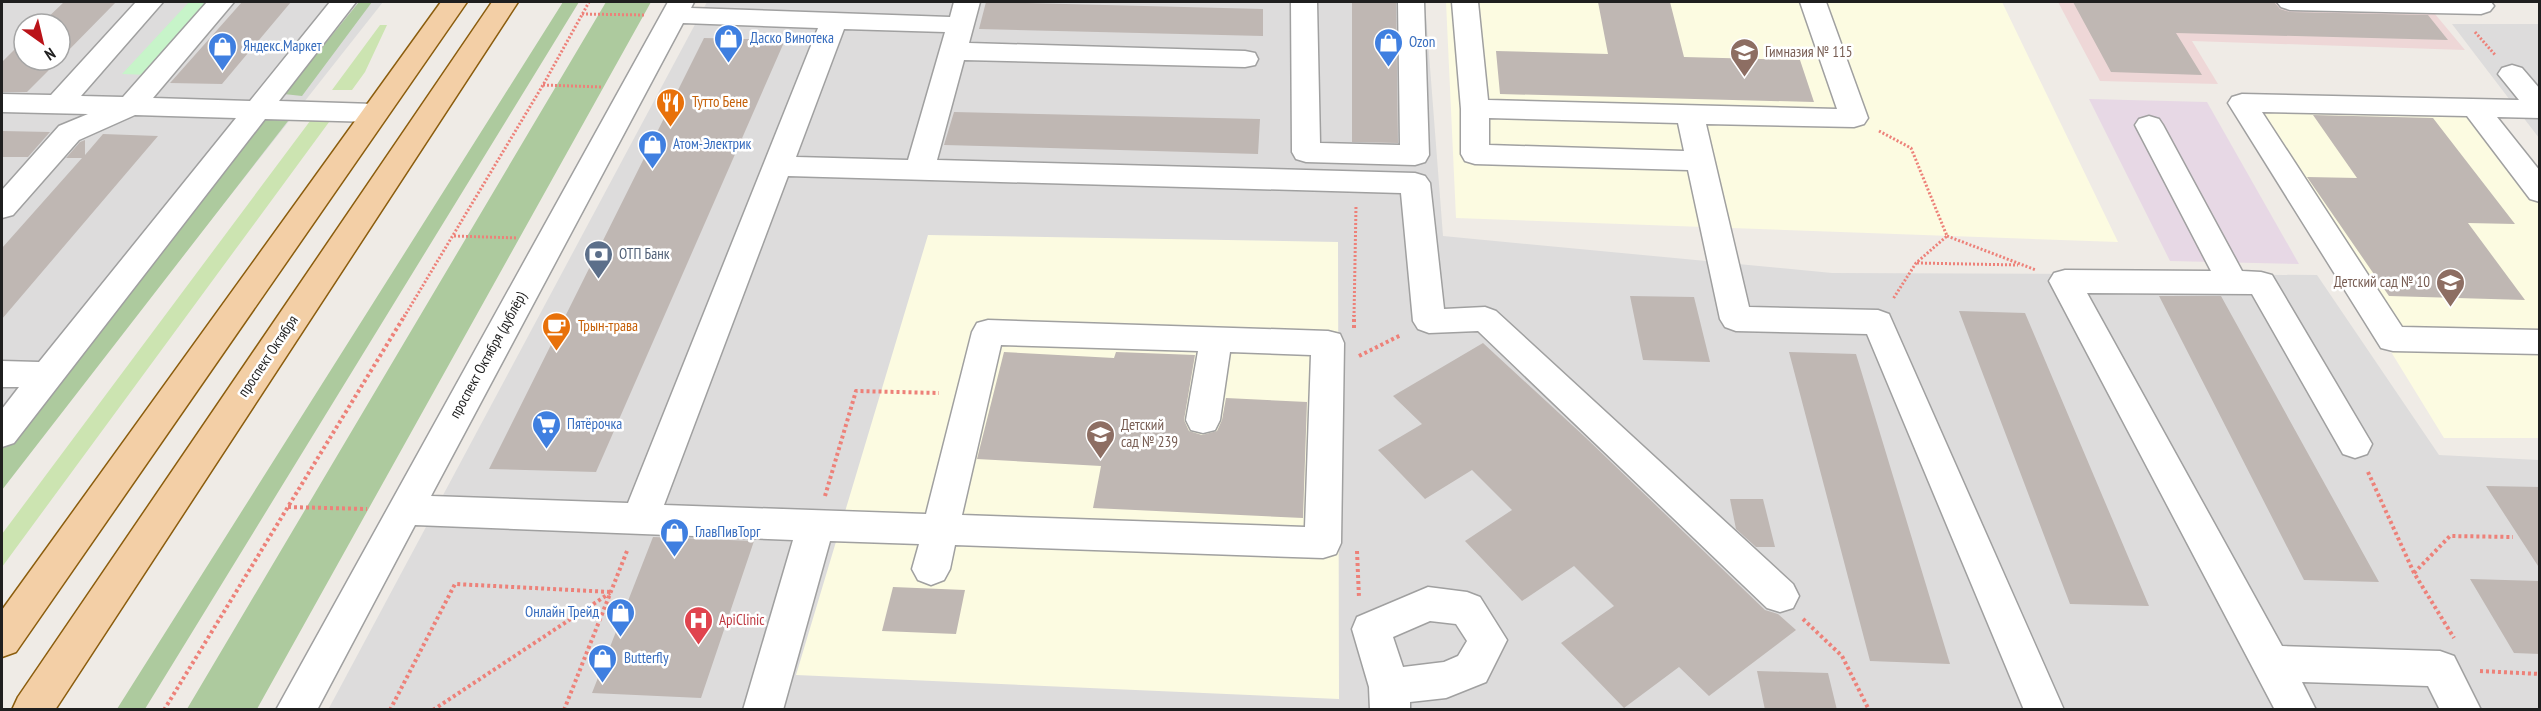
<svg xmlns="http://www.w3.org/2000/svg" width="2541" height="711" font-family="'PT Sans Narrow',sans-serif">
	<rect width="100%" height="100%" fill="#efebe6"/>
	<path fill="#dddcdc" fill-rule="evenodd" d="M2 2H383L2 485ZM24 24H60V60H24Z
		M707 2H1425L1443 236 1832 273 2317 275 2439 455 2539 460V709L328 710Z
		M2452 24H2539V138L2474 53Z"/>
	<path fill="#eed7d7" d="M2058 2H2425L2465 50 2192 41 2218 84 2100 81Z"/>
	<path fill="#e7d8e5" d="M2089 99 2207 102 2299 264 2170 261Z"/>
	<path fill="#fcfbe1" d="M1446 2H2002L2118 242 1456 218Z
		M2235 98 2479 100 2539 175V438H2444Z
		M928 235 1338 242 1339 699 796 675Z"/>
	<path fill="#cce4b1" d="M380 25H387L365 72 352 90H332Z
		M313 117 332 118 2 567V534Z"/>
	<path fill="#adca9e" d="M359 2H372L302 96 284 94Z
		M563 2H579L145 709H117Z
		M606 2H651L257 709H187Z
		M262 119 288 121 2 490V449Z"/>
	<path fill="#c7f4c9" d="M189 2H215L150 75 122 74Z"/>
	<path fill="#bfb7b3" d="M64 2H116L60 59V24H41Z
		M242 2H291L222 84 170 83Z
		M986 2 1263 9V36L979 29Z
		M1352 2H1396L1398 143 1352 142Z
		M1598 2H1670L1684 57 1800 60 1814 102 1500 94 1496 51 1608 54Z
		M2073 2 2275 3 2280 9 2290 12 2428 15 2448 40 2176 33 2202 75 2111 72Z
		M704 38 785 40 596 472 489 469Z
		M24 40V60H59L27 92H2V62Z
		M954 112 1260 119 1258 154 944 145Z
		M2313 115 2433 118 2515 224 2468 223 2525 300 2389 296 2307 177 2357 178Z
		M2 131 50 132 28 157H2Z
		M103 134 158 136 2 319V248L82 158H66L80 142 85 140V155Z
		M1630 296 1694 297 1710 362 1643 360Z
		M2159 296H2221L2379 582 2304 580Z
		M1959 311 2025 313 2149 606 2070 604Z
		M1483 343 1585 437 1765 610 1778 614 1796 630 1709 696 1679 667 1624 708 1561 643 1614 606 1574 566 1522 601 1465 541 1512 510 1472 470 1425 499 1378 450 1422 424 1393 396Z
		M1004 352 1114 358 1116 352 1195 355 1184 420 1189 431 1202 435 1217 431 1222 420 1226 398 1307 402 1303 518 1093 508 1101 466 977 459Z
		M1789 352 1856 354 1950 664 1870 661Z
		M2486 486 2540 487V569Z
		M1730 499H1763L1775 547H1756L1736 529Z
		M653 537 754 541 701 698 592 693Z
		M2470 579 2540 581V654L2514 653Z
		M893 587 965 590 956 634 882 631Z
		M1757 671 1828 673 1837 710H1765Z"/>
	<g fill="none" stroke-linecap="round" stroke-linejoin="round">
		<defs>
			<path id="minor" d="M136 2H163L81 96 123 97 207 2H234L153 98 250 101 330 2H356L279 101 374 104 384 107 388 113 384 119 374 122 265 119 14 443 2 447V409L19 387H2V361L39 362 236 118 135 115 79 140 13 215 2 218V190L59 126 88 114 2 112V94L51 95Z
				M668 2H694L691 8 950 17 954 2H980L969 43 1245 51 1255 53 1258 59 1255 65 1245 67 964 60 937 160 1415 173 1425 176 1430 183 1444 309 1485 307 1496 311 1793 584 1799 596 1793 608 1780 612 1767 608 1478 331 1429 333 1418 329 1413 321 1401 193 788 176 664 505 926 514 972 332 977 323 988 320 1328 331 1340 334 1344 343 1341 543 1336 554 1323 558 955 545 950 569 944 580 931 585 918 580 912 569 919 544 830 541 783 710H743L793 540 415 525 317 710H276ZM683 23 818 28 628 503 431 496ZM844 29 945 32 908 160 796 157ZM1001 345 1198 351 1186 420 1191 430 1203 433 1215 430 1220 420 1230 352 1311 355 1305 527 962 515Z
				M1291 2H1317L1320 143 1400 145 1398 2H1424L1429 155 1425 162 1415 165 1306 162 1296 159 1292 152Z
				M1452 2H1478L1488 100 1837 109 1800 2H1826L1868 118 1864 124 1854 127 1706 124 1749 307 1878 310 1889 314 2064 710H2024L1867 334 1736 331 1725 327 1720 319 1688 170 1475 164 1465 161 1461 154V109ZM1489 118 1678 123 1684 151 1489 145Z
				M2277 2H2491L2494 6 2490 11 2481 14 2290 10 2281 7Z
				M2512 65 2522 68 2540 89V118L2497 117 2540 171V202L2530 199 2467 116 2262 112 2402 327 2540 330V354L2393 351 2381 348 2228 103 2232 97 2242 94 2519 100 2498 74 2502 68Z
				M2149 116 2159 119 2163 125 2242 271 2261 272 2272 275 2372 444 2367 454 2355 458 2343 454 2252 294 2087 293 2282 646 2440 651 2454 656 2481 710H2440L2428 686 2302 682 2316 710H2275L2049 281 2054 273 2065 270 2211 271 2135 125 2139 119Z
				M1428 587 1467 592 1480 597 1507 640 1486 682 1446 698 1410 702V710H1370L1369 687 1352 629 1357 617ZM1430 621 1456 624 1467 641 1458 656 1444 662 1403 667 1393 637Z"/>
			<path id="major" d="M441 2H467L16 652 2 657V610Z
				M492 2H518L55 710H12L18 697Z"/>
		</defs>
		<use href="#minor" stroke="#a0a0a0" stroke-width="3"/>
		<use href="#major" stroke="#8b5d0e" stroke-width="3"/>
		<path stroke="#ed8179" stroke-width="3" stroke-dasharray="2 2" stroke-linecap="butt" d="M582 14 644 15
			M2475 32 2496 56
			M543 85 602 87
			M1879 131 1911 148 1947 236 1916 263 1893 299
			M454 236 518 238
			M1947 236 2036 270
			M1917 263 2018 265
			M404 317 543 85 589 2
			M1354 317 1356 206"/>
		<path stroke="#ed8179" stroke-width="4" stroke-dasharray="3 3" stroke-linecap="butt" d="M1354 328V315
			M1359 356 1401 335
			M2368 472 2414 573 2454 638
			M825 496 856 391 939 393
			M288 507 367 509
			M1357 551 1359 598
			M2414 573 2450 536 2513 537
			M1803 619 1842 656 1869 710
			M2480 671 2540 674
			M164 710 405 315
			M390 710 455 584 611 592
			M433 710 610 593
			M564 710 627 551"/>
		<use href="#minor" fill="#fff" fill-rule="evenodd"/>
		<use href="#major" fill="#f3cfa6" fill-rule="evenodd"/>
	</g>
	<defs>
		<symbol id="shop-pin" viewBox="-11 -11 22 30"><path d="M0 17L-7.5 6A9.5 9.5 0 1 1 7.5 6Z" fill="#3f7fe0" stroke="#fff"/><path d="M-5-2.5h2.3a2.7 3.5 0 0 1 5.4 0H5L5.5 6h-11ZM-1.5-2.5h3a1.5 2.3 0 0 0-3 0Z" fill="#fff"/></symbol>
		<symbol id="school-pin" viewBox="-11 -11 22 30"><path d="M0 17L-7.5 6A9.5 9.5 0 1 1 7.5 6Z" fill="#8d6e63" stroke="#fff"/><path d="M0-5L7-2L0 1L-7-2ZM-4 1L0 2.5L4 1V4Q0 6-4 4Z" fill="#fff"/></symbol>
		<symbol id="restaurant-pin" viewBox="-11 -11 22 30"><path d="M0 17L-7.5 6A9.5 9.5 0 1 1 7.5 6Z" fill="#e8710a" stroke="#fff"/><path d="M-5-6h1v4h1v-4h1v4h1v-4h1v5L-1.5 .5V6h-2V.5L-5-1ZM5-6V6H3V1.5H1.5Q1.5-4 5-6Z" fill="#fff"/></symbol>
		<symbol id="bank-pin" viewBox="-11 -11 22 30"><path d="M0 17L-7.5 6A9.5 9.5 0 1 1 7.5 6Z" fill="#5c6f8a" stroke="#fff"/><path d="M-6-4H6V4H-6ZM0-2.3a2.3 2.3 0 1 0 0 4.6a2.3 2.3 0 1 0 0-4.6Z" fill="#fff"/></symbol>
		<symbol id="cafe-pin" viewBox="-11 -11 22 30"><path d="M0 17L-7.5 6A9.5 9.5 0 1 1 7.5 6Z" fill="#e8710a" stroke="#fff"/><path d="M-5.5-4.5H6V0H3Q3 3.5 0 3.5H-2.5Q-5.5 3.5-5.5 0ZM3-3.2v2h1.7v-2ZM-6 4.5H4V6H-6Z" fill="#fff"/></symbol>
		<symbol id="supermarket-pin" viewBox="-11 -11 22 30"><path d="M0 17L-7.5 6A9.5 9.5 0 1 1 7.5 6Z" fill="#3f7fe0" stroke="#fff"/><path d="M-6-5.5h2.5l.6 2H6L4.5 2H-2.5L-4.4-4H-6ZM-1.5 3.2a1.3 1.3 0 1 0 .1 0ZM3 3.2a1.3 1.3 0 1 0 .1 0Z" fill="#fff"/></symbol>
		<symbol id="hospital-pin" viewBox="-11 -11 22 30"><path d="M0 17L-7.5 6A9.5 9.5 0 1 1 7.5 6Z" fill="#e0444e" stroke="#fff"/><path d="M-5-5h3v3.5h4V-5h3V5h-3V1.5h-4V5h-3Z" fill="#fff"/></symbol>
	</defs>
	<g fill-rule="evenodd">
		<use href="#shop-pin" x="712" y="22" width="33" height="45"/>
		<use href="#shop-pin" x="1372" y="26" width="33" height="45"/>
		<use href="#shop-pin" x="206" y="30" width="33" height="45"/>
		<use href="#school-pin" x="1728" y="36" width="33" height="45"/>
		<use href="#restaurant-pin" x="654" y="86" width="33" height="45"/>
		<use href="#shop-pin" x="636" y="128" width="33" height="45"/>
		<use href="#bank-pin" x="582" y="238" width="33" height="45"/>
		<use href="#school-pin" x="2434" y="266" width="33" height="45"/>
		<use href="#cafe-pin" x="540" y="310" width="33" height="45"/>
		<use href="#supermarket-pin" x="530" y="408" width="33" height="45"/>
		<use href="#school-pin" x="1084" y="418" width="33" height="45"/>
		<use href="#shop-pin" x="658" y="516" width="33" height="45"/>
		<use href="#shop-pin" x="604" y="596" width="33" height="45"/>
		<use href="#hospital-pin" x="682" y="604" width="33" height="45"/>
		<use href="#shop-pin" x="586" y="642" width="33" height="45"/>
	</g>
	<g text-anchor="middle" stroke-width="5" stroke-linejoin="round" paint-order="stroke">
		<g font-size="15" fill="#366cbe" stroke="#fff" text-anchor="start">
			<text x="750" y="43">Даско Винотека</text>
			<text x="1409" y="47">Ozon</text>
			<text x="243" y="51">Яндекс.Маркет</text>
			<text x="673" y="149">Атом-Электрик</text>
			<text x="567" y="429">Пятёрочка</text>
			<text x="695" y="537">ГлавПивТорг</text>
			<text x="599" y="617" text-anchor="end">Онлайн Трейд</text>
			<text x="624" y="663">Butterfly</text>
		</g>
		<g font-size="15" fill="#785e54" stroke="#fff" text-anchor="start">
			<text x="1765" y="57">Гимназия № 115</text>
			<text x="2430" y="287" text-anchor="end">Детский сад № 10</text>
			<text x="1121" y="430">Детский<tspan x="1121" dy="17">сад № 239</tspan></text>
		</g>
		<g font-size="15" fill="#c56008" stroke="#fff" text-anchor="start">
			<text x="692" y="107">Тутто Бене</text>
			<text x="578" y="331">Трын-трава</text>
		</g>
		<g font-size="15" fill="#4e5e75" stroke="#fff" text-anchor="start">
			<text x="619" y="259">ОТП Банк</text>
		</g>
		<g font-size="15" fill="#1f1f1f" stroke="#fff">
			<text transform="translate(488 355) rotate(-61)" y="5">проспект Октября (дублёр)</text>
			<text transform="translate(268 356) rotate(-56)" y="5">проспект Октября</text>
		</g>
		<g font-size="15" fill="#be3a42" stroke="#fff" text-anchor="start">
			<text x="719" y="625">ApiClinic</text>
		</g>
	</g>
	<rect width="2541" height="711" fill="none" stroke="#1f1f1f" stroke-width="6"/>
	<g transform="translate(42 42) rotate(146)"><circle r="28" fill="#ffffff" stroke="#a5a5a5" stroke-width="1.5"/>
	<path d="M0-4.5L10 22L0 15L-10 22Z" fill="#ba1319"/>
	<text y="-9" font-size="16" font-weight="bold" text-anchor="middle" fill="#1f1f1f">N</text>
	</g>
</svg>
